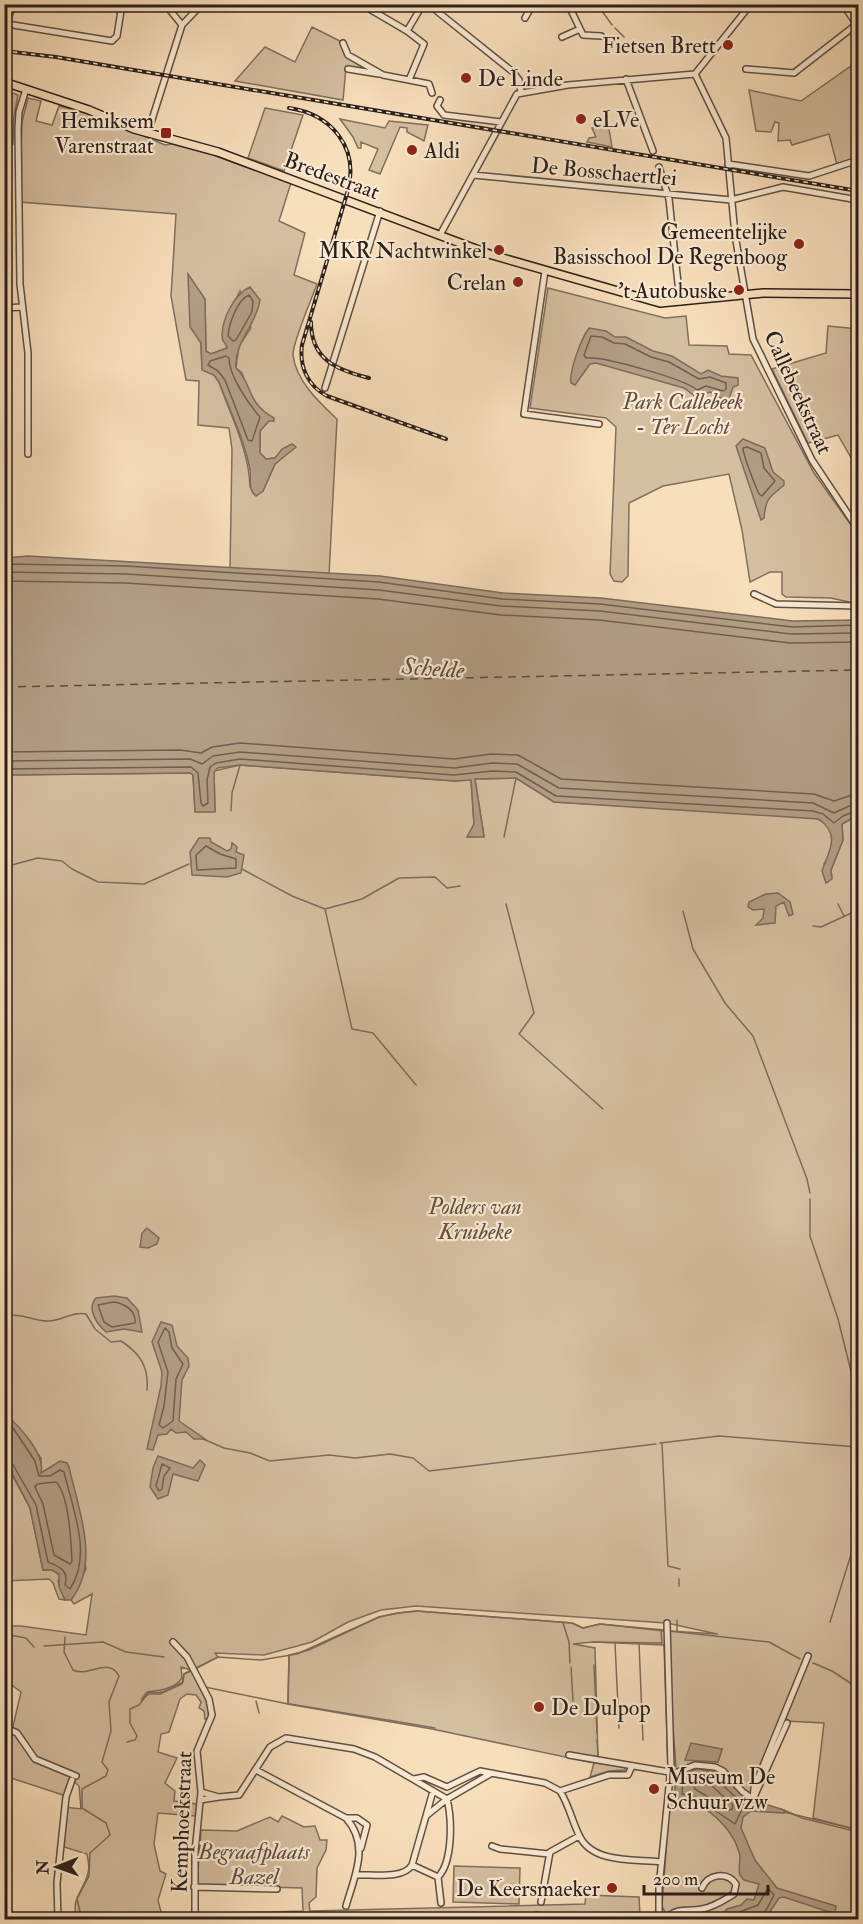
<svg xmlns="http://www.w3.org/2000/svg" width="863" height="1924" font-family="'IM FELL Double Pica',serif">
	<rect width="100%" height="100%" fill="#f8dfbc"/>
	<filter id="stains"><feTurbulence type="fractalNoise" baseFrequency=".00333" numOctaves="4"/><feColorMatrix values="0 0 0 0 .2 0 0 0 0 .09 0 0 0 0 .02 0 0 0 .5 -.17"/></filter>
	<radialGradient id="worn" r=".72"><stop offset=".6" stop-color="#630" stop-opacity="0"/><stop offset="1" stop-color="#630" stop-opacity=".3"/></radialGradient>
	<path fill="#d5bfa1" stroke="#80705e" stroke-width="1.5" fill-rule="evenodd" d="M312 27 344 43V54L367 69 346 68 343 100 235 81 265 47 295 62Z
		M858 61V158L837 165 829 134 792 145 790 140 778 141 779 123 775 122 771 132 756 131 749 90 801 101Z
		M5 90 18 95 14 116 13 144 5 141Z
		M28 98 41 101 36 121 52 125 59 106 94 115 165 145 172 144 213 155 291 183 279 221 305 233 294 275 317 284C312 298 292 344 293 355 296 381 319 402 337 419L329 575 230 570 232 449 229 428 198 425 199 381 186 380 171 296 176 214 19 202 22 122ZM199 291 205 299 206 351 211 354 227 348V343L223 341 225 321 240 291 251 328 239 346 236 368 242 373 250 395 269 420 260 431V453L266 459 275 458 295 447 275 464 263 491 250 487C249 450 231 417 219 382L214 375 202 369 201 343 196 333Z
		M265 108 303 115 284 171 248 158Z
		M340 119 385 128 389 121 428 125 424 141 407 132V128L400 127 380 174 369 170 378 149 361 142V148H358L353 137Z
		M608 123 612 147 587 142 589 138 596 137 592 128Z
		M548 288 665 318 686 316 689 345 727 346 729 354 751 355 814 473 858 535V604L831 598 786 597 782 594V572H770L750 582 742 530 729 474 663 486 629 503 628 576 622 582 614 581 610 574 616 427 606 418 530 408Z
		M828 326 858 329V470L838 435 808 443 772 369 826 353Z
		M240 765 455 781 471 779 474 824 468 837 484 836 475 779 516 778 554 802 813 817C836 825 836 845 824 864L832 879 831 870 843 840 842 824 858 815V1830L813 1818 824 1723 785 1721 751 1801 784 1810 802 1818 858 1832V1919L675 1920 665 1912 662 1906 671 1783 678 1774 668 1769 664 1645 593 1642 573 1644 595 1648 598 1759 595 1763 625 1767V1770L609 1771 590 1777 594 1763 432 1729 288 1704 289 1655 309 1650 379 1617 398 1613 417 1611 572 1623 583 1628 600 1624 664 1630 666 1623 416 1606 381 1610 348 1622 312 1642 264 1655 215 1653 218 1657 192 1670 207 1703 209 1718 205 1719 204 1711 199 1708 201 1702 196 1695 187 1694 180 1699 169 1732 161 1734 158 1752 177 1758 165 1783 175 1791 174 1801 197 1804 195 1816 158 1813 154 1844 160 1871 166 1874 158 1900 161 1912 158 1917 77 1919C70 1898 84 1891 88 1873 90 1867 88 1860 87 1854L61 1846 65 1807 81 1809 79 1786 72 1780 66 1796 5 1776V1761L21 1692 5 1680V1626H21L86 1635 92 1594 74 1604 71 1600 86 1569 67 1463H58L41 1473V1458L5 1414V775L190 773 193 775 195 811H215L214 771ZM667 1623 717 1634H718L670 1631ZM181 1667 191 1670 184 1674 182 1684 160 1694H149L141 1700 147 1692C158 1691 175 1689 182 1678ZM722 1749 718 1762 686 1760Z
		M4 1460 30 1508 43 1570H52L61 1576 58 1581 65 1600 59 1599 53 1583 49 1579 5 1581Z
		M282 1816 304 1827 315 1826 320 1840H327L326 1850 317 1868 316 1897 309 1903 310 1911 585 1904 586 1895 639 1897 640 1915 632 1916 631 1920H539V1916L466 1920H197V1914L303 1911 302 1888 197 1885 201 1830 237 1831 270 1817 278 1822Z
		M454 1866 520 1868 519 1904 453 1902Z"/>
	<path fill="#b39e85" stroke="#7d6c5b" stroke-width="1.5" d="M188 274 205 299 206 351 211 354 227 348C226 341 222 343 222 336 222 319 234 294 250 287L260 300C257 324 233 344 236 368 253 383 245 402 274 418V421H269L260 431V453L266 459 275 458 282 449 292 444 296 447 275 464 263 491 256 496C248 490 251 480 250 470 245 441 230 411 219 382L214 375 202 370 201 343 190 327Z
		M589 328 606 331 615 337H626L653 351 672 356 701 374 708 370 721 376 738 378V385L733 387 728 402 710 392 696 397 684 388 596 363 590 364 575 385 571 383C569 371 581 339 589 328Z
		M743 439 765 448 773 472 784 481V485C770 498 766 496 764 518L761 520 736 446Z
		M28 556 380 576 503 593 601 598 793 621 858 620V815L842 824 843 840 831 870 832 879 826 883 822 871C829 850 841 836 819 819L554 802 516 778 475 779 484 837H467L474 824 471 780 455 781 240 765 218 768 214 772 215 812H195L193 775 190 773 5 775V558Z
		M199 838H210L211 842 227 851 231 849 232 843 237 847 236 852 244 855 241 873 227 877 192 875 190 852Z
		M778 893 790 902 793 914 789 916 784 902 776 906 775 923 756 925 763 918 764 909 753 910 748 907 749 902 766 894Z
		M147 1228 159 1238 157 1244 148 1248 140 1247 142 1233Z
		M114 1296 127 1298 138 1310 142 1332 124 1329 106 1332C97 1324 86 1309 96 1298Z
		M161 1322 172 1325 177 1346 188 1358 189 1366 182 1380 179 1421 205 1439H194L186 1432 176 1433 171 1429 167 1434 158 1435 153 1450 147 1449 161 1386 162 1372 152 1342Z
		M5 1414C18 1425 46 1454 41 1473L60 1461 67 1463 69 1467C78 1509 101 1562 71 1600H65L59 1587V1574L52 1570H43L30 1508 5 1460Z
		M158 1456 193 1468 200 1460 205 1465 198 1481 173 1474 168 1495 158 1499 150 1487 153 1468Z
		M691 1743 722 1749 718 1762 685 1760Z
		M698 1769 719 1773 746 1798 784 1810V1813L751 1811 743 1817 741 1828 755 1860 777 1888 836 1906 835 1914 784 1897 779 1898 765 1919H730L727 1915 723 1919H718L727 1909 741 1905 747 1899 754 1900 759 1884 744 1880 740 1875C737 1867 742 1860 739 1852 733 1830 705 1800 681 1802 673 1793 673 1784 680 1773Z"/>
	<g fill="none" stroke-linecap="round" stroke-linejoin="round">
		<path stroke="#705f50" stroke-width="1.5" d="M249 295 253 301 252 312 236 340 233 341 228 336C229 324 237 300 249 295Z
			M591 336 602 337 614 343 625 344 651 357 669 362 699 379 710 377 726 383V389L723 391 706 386 697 390C685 379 602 356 586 358L584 355Z
			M226 356 229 358C229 376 248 403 260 417L252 441 248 440 225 380 218 371 208 365 210 361Z
			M747 447 761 453 764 468 775 481 762 496 759 494C755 485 743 455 743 448Z
			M4 564 126 566 379 582 502 599 600 604 792 627 858 625
			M4 572 126 574 379 590 501 606 600 611 791 634 858 633
			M4 581 125 583 378 599 501 615 599 620 790 643 858 642
			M4 752 180 750 201 753 212 747 240 743 454 759 491 754 518 755 561 779 814 794 834 801 858 793
			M4 761 190 759 202 764 213 756 240 752 454 768 492 763 517 764 559 788 813 803 834 813 858 802
			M4 769 191 767 198 773 201 803 203 806 208 803 207 780 210 767 216 763 240 759 454 775 492 771 516 772 556 796 813 811 823 814 834 823 843 816 858 810
			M206 846 220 854 236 859V868L197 870 196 855Z
			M114 1302C125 1304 136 1310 135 1323L112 1327 104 1322 98 1305Z
			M165 1328 169 1332 172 1348 183 1364 176 1379 173 1421 163 1428 159 1425 164 1406 168 1372 158 1342Z
			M4 1422 13 1428 35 1461 39 1476H50L60 1470 64 1472C72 1507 93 1555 70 1589L65 1585C69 1570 60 1567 48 1562L36 1505 12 1463 4 1459
			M162 1464 170 1468 164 1476 162 1489 159 1491 156 1486Z
			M56 1482C69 1495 71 1541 72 1561L70 1564 54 1555 43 1504 35 1487 37 1484Z
			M698 1775 716 1779 744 1805 735 1824 695 1797 682 1794 683 1779Z
			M699 1783 712 1786 733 1805 732 1809 729 1810 695 1789 694 1785Z
			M736 1920 737 1913 758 1905 768 1888 774 1895 761 1920"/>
		<path stroke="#7d6c5b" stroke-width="1.5" d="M597 4 612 25
			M615 28 624 37
			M231 811 232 793 240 765
			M504 837 516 778
			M4 867 38 858 62 861 72 869 98 882 144 884 189 864
			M242 869 292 896 325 909 362 899 399 878 435 877 447 888 460 886
			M506 904 534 1013 519 1034 603 1109
			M838 904 844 916
			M325 909 352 1029 373 1033 416 1085
			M683 911 693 949 725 1003 753 1036 807 1179 810 1193
			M813 926 821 927 858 910
			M810 1199V1236L838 1319 858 1399
			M4 1316C27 1313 31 1321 48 1321 61 1321 73 1311 86 1314L95 1329 111 1342 121 1341C140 1353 149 1367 147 1390
			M203 1439 224 1448 250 1453 270 1461 329 1455 355 1458 390 1454 413 1458 429 1471 656 1444
			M660 1443 719 1436 858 1447
			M662 1444 668 1566 680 1569
			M679 1586V1579
			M830 1622 858 1532
			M563 1623 569 1642 570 1663
			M669 1631 769 1642 800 1659
			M677 1631V1620
			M4 1634 26 1638 34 1647
			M65 1637 64 1652 73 1670C88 1678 109 1656 119 1676L109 1702 111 1731 102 1762 108 1770 106 1776 82 1789V1808L106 1823 110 1835 90 1853 89 1876 77 1899 82 1920
			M593 1642 662 1643 661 1630
			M615 1643 619 1728
			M639 1643 643 1740
			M44 1646 103 1642 126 1652 164 1657
			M813 1663 832 1671 858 1688
			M594 1665 597 1733
			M571 1667 573 1701
			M195 1669 218 1657 261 1660 297 1654 379 1617 398 1613 417 1611 572 1623 583 1628 600 1624 664 1631
			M205 1687 288 1704 289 1656
			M256 1701 259 1713
			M290 1704 387 1720
			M672 1715 676 1767
			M388 1720 435 1728
			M597 1740 598 1756
			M127 1742 135 1740 137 1736 130 1723V1709L139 1705 149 1692C161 1696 172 1687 183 1682L184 1674 191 1671
			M784 1812 858 1830"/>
		<path stroke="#5b4c40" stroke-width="1.5" stroke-dasharray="8 6" stroke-linecap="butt" d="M4 687 858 670"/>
		<defs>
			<path id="minor" d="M165 4 182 25
				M361 4 407 31
				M428 4 513 72 519 80 521 92
				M568 4 583 35 601 36
				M843 4 857 25
				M525 18 533 4
				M7 24 112 41 117 36 122 4
				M4 31 13 4
				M562 37 580 29
				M343 43 348 55 383 75 409 80 424 44 407 31 423 4
				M348 69 379 74
				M746 69 794 73 857 24
				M695 74 726 138 735 235 753 339 812 460 858 529
				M626 79 653 151
				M409 80 429 84 432 93
				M26 89 19 112 18 129 20 284 28 353V454
				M440 100 437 106 444 115 501 122
				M149 129 182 25 202 4
				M728 164 809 176 858 160
				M659 167 669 199 680 302
				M473 175 731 200 783 187 858 200
				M440 235 517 94 568 85 695 74 751 4
				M545 271 524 414 599 424
				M4 308 22 307
				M325 388 380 211
				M754 594 776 604 858 606
				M173 1642 187 1657 209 1699 212 1715 197 1751 201 1792 195 1852V1920
				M4 1727 17 1733 35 1759 76 1776
				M569 1755 675 1773 695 1765 715 1767 723 1771 743 1792 753 1799
				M256 1770 346 1818C370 1845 355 1875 346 1906
				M414 1779 424 1777 447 1787 480 1771 545 1783 560 1791C569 1805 572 1821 579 1835 592 1864 634 1859 661 1862
				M560 1791 609 1775H628L632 1766
				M219 1797 239 1795 270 1747 286 1738 354 1749 375 1757 447 1799
				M754 1797 787 1723
				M753 1799 754 1788 808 1656
				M200 1800 219 1797 201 1792
				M426 1816 433 1791
				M346 1818H357L367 1825 361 1848
				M492 1846 500 1849 549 1854
				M412 1865 426 1816 447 1799 490 1774
				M356 1875C371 1874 403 1880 412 1865L438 1877
				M438 1877C453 1862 452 1819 447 1799
				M438 1877 441 1903
				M194 1887 277 1889
				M541 1902 550 1852 579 1836
				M669 1916C679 1907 690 1912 702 1909 714 1907 724 1900 734 1894L736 1884C727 1871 708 1874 702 1888
				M58 1920 57 1883 66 1797 72 1780
				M536 1920 537 1915
				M663 1920 659 1911V1888L671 1766 667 1623
				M666 1920 667 1919"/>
			<path id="major" d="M4 82 89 110 134 129 218 152 492 255 660 303 763 293 858 294"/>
		</defs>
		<use href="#minor" stroke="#5f5043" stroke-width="8"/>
		<use href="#major" stroke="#2c201b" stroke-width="10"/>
		<use href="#minor" stroke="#faead3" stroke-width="5"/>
		<use href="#major" stroke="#f8dfbc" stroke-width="7"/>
		<defs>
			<path id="rail" d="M4 51 56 57 858 191
				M289 108C331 114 359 147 348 190L302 345C299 367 308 386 327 396L446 439
				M311 322C311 360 337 370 369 378"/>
		</defs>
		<use href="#rail" stroke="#2c201b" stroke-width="4"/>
		<use href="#rail" stroke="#faead3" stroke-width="1.5" stroke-dasharray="4.5" stroke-linecap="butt"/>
	</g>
	<g fill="#8f2418" stroke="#faead3" stroke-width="2">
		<circle cx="728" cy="45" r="6"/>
		<circle cx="466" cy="78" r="6"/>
		<circle cx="581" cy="119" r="6"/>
		<rect x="160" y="127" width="12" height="12" rx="3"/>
		<circle cx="412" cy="150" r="6"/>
		<circle cx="799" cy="244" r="6"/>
		<circle cx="499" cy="250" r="6"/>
		<circle cx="518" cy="282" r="6"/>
		<circle cx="739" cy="290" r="6"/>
		<circle cx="539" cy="1707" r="6"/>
		<circle cx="654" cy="1789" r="6"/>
		<circle cx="612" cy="1888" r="6"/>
	</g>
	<g text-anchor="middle" stroke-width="4.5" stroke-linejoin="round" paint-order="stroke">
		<g font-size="22" fill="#2c201b" stroke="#faead3" text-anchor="end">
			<text x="716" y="53">Fietsen Brett</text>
			<text x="478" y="86" text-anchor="start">De Linde</text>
			<text x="593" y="127" text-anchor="start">eLVe</text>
			<text x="154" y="128">Hemiksem<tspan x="154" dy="25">Varenstraat</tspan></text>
			<text x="424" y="158" text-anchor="start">Aldi</text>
			<text x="787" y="239">Gemeentelijke<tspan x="787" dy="25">Basisschool De Regenboog</tspan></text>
			<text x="487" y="258">MKR Nachtwinkel</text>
			<text x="506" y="290">Crelan</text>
			<text x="727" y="298">'t Autobuske</text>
			<text x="551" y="1715" text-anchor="start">De Dulpop</text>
			<text x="666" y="1784" text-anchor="start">Museum De<tspan x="666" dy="25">Schuur vzw</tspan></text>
			<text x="600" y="1896">De Keersmaeker</text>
		</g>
		<g font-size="22" fill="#2c201b" stroke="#faead3">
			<text transform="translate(604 171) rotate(5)" y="8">De Bosschaertlei</text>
			<text transform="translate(332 175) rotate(20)" y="8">Bredestraat</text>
			<text transform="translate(799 392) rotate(65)" y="8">Callebeekstraat</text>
			<text transform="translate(181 1822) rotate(-88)" y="8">Kemphoekstraat</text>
		</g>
		<g font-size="22" font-style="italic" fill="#5f5043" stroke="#faead3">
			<text x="683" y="409">Park Callebeek<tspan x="683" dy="25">- Ter Locht</tspan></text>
			<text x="475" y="1214">Polders van<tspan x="475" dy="25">Kruibeke</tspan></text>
			<text x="254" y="1859">Begraafplaats<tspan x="254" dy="25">Bazel</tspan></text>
		</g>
		<g font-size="24" font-style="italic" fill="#5b4c40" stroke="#faead3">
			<text transform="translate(433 668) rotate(4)" y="8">Schelde</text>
		</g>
	</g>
	<rect width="863" height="1924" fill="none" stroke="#f8dfbc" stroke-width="24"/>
	<rect x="6" y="6" width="851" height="1912" fill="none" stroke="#2c201b" stroke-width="3"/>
	<rect x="12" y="12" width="839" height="1900" fill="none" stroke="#2c201b" stroke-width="1.5"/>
	<g transform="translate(57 1867) rotate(269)" stroke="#faead3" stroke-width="4.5" paint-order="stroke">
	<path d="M0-4.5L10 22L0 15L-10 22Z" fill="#2c201b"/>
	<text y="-9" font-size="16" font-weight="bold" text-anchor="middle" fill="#2c201b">N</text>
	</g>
	<path d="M644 1885v9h124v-9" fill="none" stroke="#2c201b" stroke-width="3"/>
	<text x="653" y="1885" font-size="18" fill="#2c201b" stroke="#faead3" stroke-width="4.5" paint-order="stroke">200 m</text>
	<rect width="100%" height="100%" filter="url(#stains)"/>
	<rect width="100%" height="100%" fill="url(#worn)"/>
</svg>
